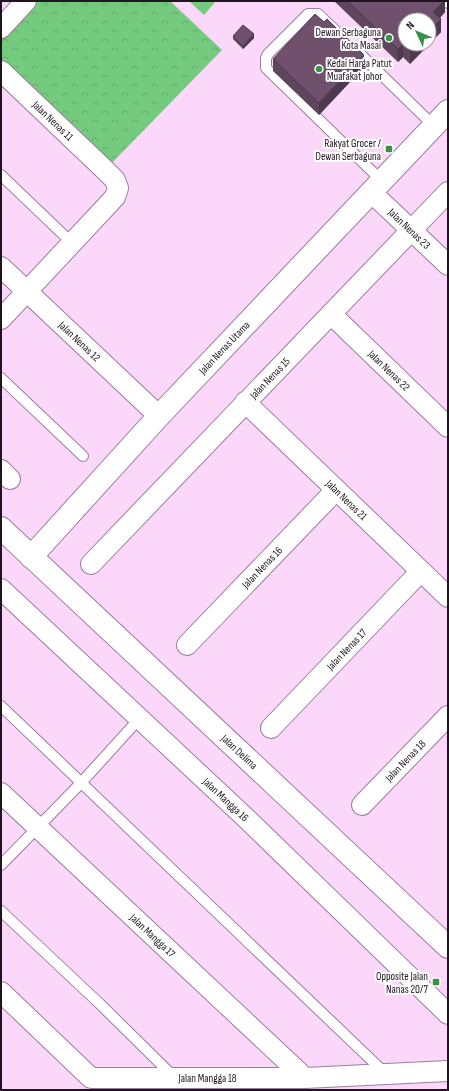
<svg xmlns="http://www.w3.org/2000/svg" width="449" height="1091" font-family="'Sofia Sans Condensed',sans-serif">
	<defs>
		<pattern id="park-crowns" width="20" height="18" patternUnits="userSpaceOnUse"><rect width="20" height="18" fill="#74cb7d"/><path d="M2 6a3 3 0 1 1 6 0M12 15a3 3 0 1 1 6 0" fill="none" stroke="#64ad6c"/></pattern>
	</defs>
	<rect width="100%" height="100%" fill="#fbd8fa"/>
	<path fill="url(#park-crowns)" d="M29 1H170L222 50 105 170 1 71V29Z"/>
	<path fill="#74cb7d" d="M189 1H216L204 15Z"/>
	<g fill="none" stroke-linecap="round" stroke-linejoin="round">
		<defs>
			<path id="service" d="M446 1 448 3
				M335 30 318 14H308L268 54 266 58V68L382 181
				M355 49 434 126
				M1 175 72 243
				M1 378 83 456
				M1 706 386 1074
				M1 865 81 783 139 719
				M1 911 100 1004 174 1077"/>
			<g id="minor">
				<path d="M1 28 26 1"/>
				<path id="s1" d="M1 71 105 170 115 180 118 188 115 197 1 319"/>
				<path id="s2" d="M371 192 448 265"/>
				<path id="s3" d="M1 267 159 416"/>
				<path id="s4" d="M331 314 448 427"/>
				<path id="s5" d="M245 402 448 597"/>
				<path d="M1 470 10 479"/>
				<path id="s6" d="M91 564 448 192"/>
				<path id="s7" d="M1 589 248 820 448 1014"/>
				<path id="s8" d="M187 645 336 490"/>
				<path id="s9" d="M271 728 421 571"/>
				<path id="s10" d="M1 793 305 1078"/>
				<path id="s11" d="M362 805 448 716"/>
				<path id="s12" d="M1 992 91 1078H305L448 1071"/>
			</g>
			<g id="tertiary">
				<path id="s13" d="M1 528 448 947"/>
				<path id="s14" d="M31 557 159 416 448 111"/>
			</g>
		</defs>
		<use href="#service" stroke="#9c7d9c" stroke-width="12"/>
		<use href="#minor" stroke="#9c7d9c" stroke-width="22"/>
		<use href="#tertiary" stroke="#9c7d9c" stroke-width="24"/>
		<use href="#service" stroke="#fff" stroke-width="10"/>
		<use href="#minor" stroke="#fff" stroke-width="20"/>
		<use href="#tertiary" stroke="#fff" stroke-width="22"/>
	</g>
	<path fill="#5f465f" d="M334 1H445V12L440 18 441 32 410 64 403 57 398 62Z
		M233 36 254 38 243 49 233 39Z
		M273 59 364 67 319 115 273 71Z"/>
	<path fill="#4e394d" d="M444 1H445V12L433 25V12Z
		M441 19V32L410 64V51L417 44H429V31Z
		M254 34V38L243 49V46Z
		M403 44V57L398 62V49Z
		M364 55V67L319 115V103Z"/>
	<path fill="#6f516e" stroke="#4e394d" d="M347 1H444L433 12 441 19 429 31V20H405V44H417L410 51 403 44 398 49Z
		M315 14 324 22 327 19 364 55 319 103 273 59Z
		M243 25 254 34 243 46 233 36Z"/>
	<g fill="#369346" stroke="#fff" stroke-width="1.5">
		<circle cx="389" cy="38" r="4"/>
		<circle cx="319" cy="69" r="4"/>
		<rect x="385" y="145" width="8" height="8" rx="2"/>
		<rect x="432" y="978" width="8" height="8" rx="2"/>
	</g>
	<g text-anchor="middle" stroke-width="4" stroke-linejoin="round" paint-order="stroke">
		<g font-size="11" fill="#201420" stroke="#fff" text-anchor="end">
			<text x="381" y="36">Dewan Serbaguna<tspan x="381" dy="13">Kota Masai</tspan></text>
			<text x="327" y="67" text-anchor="start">Kedai Harga Patut<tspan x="327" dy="13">Muafakat Johor</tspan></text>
			<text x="381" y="147">Rakyat Grocer /<tspan x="381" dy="13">Dewan Serbaguna</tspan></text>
			<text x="428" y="980">Opposite Jalan<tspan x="428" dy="13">Nanas 20/7</tspan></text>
		</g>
		<g font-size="11" fill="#201420" stroke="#fff">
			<text dy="4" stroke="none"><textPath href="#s1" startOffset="72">Jalan Nenas 11</textPath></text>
			<text dy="4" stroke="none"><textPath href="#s2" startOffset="53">Jalan Nenas 23</textPath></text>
			<text dy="4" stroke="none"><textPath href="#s3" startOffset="108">Jalan Nenas 12</textPath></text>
			<text dy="4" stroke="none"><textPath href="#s14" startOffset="285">Jalan Nenas Utama</textPath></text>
			<text dy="4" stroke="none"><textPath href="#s4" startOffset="81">Jalan Nenas 22</textPath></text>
			<text dy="4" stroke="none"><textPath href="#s6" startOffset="258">Jalan Nenas 15</textPath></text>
			<text dy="4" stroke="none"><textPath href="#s5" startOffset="141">Jalan Nenas 21</textPath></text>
			<text dy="4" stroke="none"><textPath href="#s8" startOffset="108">Jalan Nenas 16</textPath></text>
			<text dy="4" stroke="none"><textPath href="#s9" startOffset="109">Jalan Nenas 17</textPath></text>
			<text dy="4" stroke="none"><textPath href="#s13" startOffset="327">Jalan Delima</textPath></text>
			<text dy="4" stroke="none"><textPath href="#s11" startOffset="62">Jalan Nenas 18</textPath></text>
			<text dy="4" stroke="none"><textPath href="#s7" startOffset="308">Jalan Mangga 16</textPath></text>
			<text dy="4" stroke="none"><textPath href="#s10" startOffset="208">Jalan Mangga 17</textPath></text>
			<text dy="4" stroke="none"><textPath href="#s12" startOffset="241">Jalan Mangga 18</textPath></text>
		</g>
	</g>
	<rect width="449" height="1091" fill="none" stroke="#201420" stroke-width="4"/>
	<g transform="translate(417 32) rotate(314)"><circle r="19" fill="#ffffff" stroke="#a6a1a6"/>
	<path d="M0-3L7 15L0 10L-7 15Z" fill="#369346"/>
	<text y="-6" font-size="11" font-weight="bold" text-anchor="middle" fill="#201420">N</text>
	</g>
</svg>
